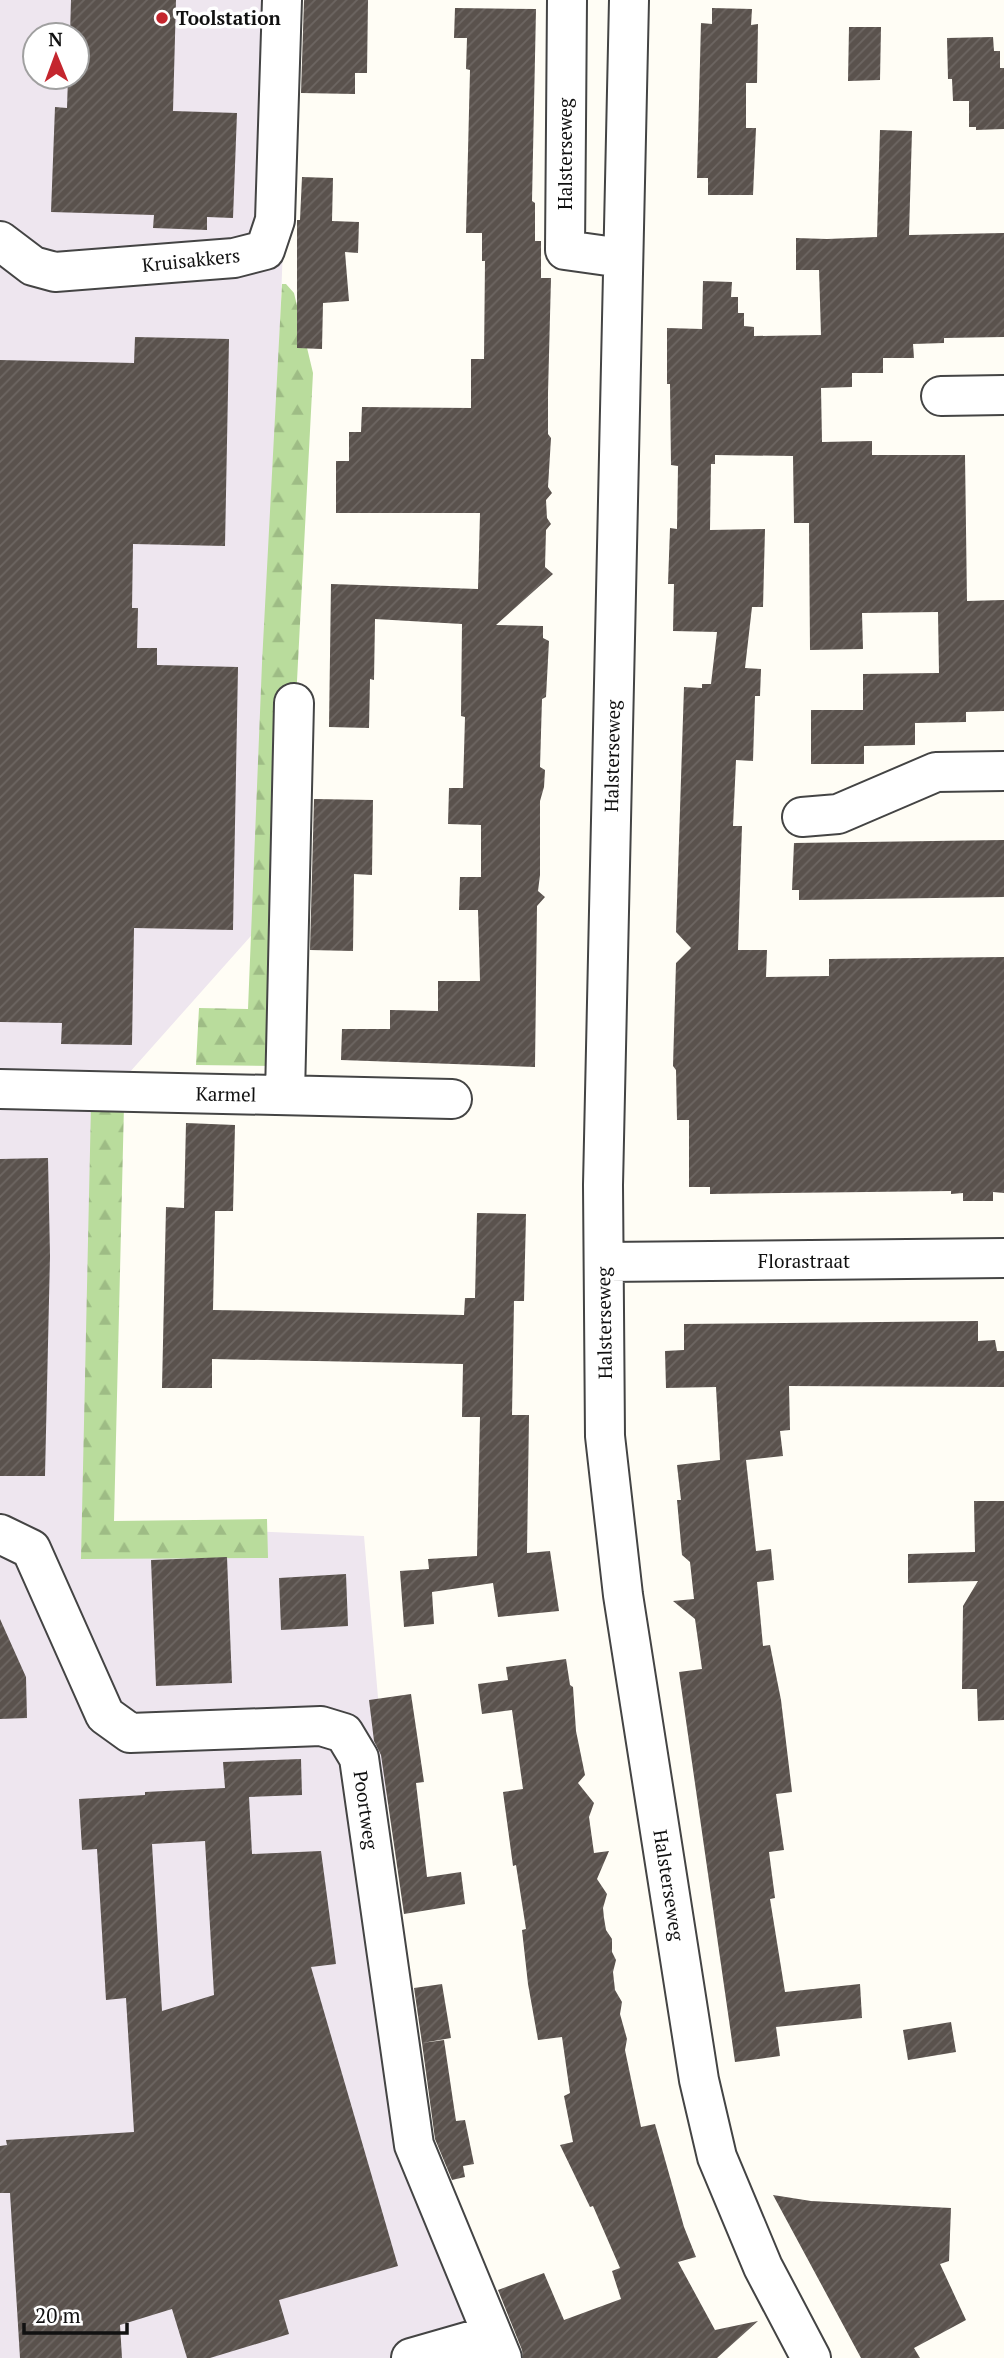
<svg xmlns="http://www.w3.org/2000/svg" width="1004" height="2358" font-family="'PT Serif',serif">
	<defs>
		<pattern id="forest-firs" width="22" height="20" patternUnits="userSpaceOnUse" patternTransform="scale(1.75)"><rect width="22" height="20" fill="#b9dc9c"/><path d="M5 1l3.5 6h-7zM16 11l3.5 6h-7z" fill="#9ebc85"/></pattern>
		<pattern id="building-hatch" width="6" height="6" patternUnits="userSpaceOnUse" patternTransform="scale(1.75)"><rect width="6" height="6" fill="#5a524d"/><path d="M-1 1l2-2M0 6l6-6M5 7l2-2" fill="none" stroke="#6d6662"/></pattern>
	</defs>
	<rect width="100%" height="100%" fill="#fffdf5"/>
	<path fill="#eee6ef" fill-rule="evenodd" d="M0 0H292L258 928 113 1091 110 1525 364 1536 421 2193 501 2358H0ZM35 35H77V77H35Z"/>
	<path fill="url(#forest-firs)" d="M282 284H286L294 293 313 373 277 1066 196 1065 199 1008 248 1009 262 663Z
		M91 1105H124L114 1521 267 1519 268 1558 81 1559Z"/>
	<path fill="url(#building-hatch)" fill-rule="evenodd" d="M71 0H176L173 111 237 113 233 218 207 217V230L153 228 154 215 51 212 55 107 67 108 68 77H77V35H70Z
		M304 0H368L367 73H355V94L301 93Z
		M455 8 536 9 532 201 535 203V241H541V278H551L548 393V434L551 438 548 487 552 493 546 500 547 518 551 524 546 530 545 567 553 574 496 625 543 626V638L549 641 546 697 542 699 540 767 545 770 544 787 540 801V875L538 891 545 897 537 906 535 1067 341 1060 342 1029H390V1010L438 1011V981H480L478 910H459L460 877H481V825L448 824 449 788H463L465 717 461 716 462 624 375 619 374 680 370 679 369 728 329 727 331 584 478 589 480 513H336V461H349V432H361L362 407 471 408V359H484L485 261H482V233H466L470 70 466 69 467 38H454Z
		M712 8 752 9 751 25 758 24 757 83H746V128H756L753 195H708V178H697L701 23 712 24Z
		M849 27H881L880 80 848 81Z
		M993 37 994 51H1000V68H1004V129L976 130V127H969V101H953L952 79H948L947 38Z
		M880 130 912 131 909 235 1004 233V337L944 338V343L913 344 914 358H883V373H852V387L821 388 822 442 872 441V455H965L967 601 1004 600V711L966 712V722L915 723V745L864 746V764H811V710H863V674L939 673 938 612 862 613 863 649 810 650 809 523H794L793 456 715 455V464H711L710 530 765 529 763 607H752L745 668 761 669 760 696H755L753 761 736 760 733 826H742L738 950H767L766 977 829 976V959L1004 957V1193L993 1192V1201H963V1193L951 1194V1191L710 1194V1187H689V1120H677L676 1070 673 1066 676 963 691 948 676 932 684 687 702 688V684H711L717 632 673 631 674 584H668L670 528 677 529 678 466 671 465 670 384H667V328L702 329 703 281 732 282 731 297H738V313H744V326L754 327V336L821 335 819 270H796V238L827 239 877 237Z
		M302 177 333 178 332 221 359 222 358 253 345 252 349 301 323 303 322 349 297 348V220H300Z
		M135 337 229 339 225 546 133 544 132 608H138L137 648H157V665L238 667 233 930 134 928 132 1045 61 1044 62 1023 0 1022V360L134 363Z
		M314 799 373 800 372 875 354 874 353 951 310 950Z
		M1004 840V897L799 900V890H792L794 843Z
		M186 1123 235 1125 233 1211H215L213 1310 464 1315 465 1298H475L477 1213 526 1214 524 1301H514L512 1415H529L527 1553 550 1551 559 1611 498 1617 493 1583 432 1592 434 1624 404 1627 400 1571 429 1569 428 1559 477 1556 480 1417H462L463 1364 212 1359V1388H162L166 1207 184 1208Z
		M48 1158 50 1256 45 1476H0V1159Z
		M978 1321V1341L995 1340 997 1351H1004V1387L789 1386 790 1430 780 1431 783 1456 746 1460 756 1551 771 1549 774 1580 757 1582 763 1646 770 1645 781 1700 792 1792 776 1794 784 1850 769 1852 775 1898 770 1899 785 1992 860 1984 862 2018 776 2027 780 2056 735 2062 679 1672 702 1669 695 1619 673 1601 694 1599 690 1562 682 1555 677 1500H681L677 1465 720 1460 716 1387 666 1388 665 1351 684 1350V1324Z
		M974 1501H1004V1720L978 1721 977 1689H962L963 1606 978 1581 908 1583V1554L975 1552Z
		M227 1557 232 1683 156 1686 151 1560Z
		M346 1574 348 1626 281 1630 279 1578Z
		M0 1619 26 1677 27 1718 0 1719Z
		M566 1659 570 1685 573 1687 576 1731 585 1775 578 1783 594 1803 589 1817 594 1853 609 1851 597 1879 607 1894 603 1908 604 1918 606 1930 612 1939V1952L616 1960 613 1972 615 1990 622 2002 620 2014 627 2039 625 2050 641 2127 655 2124 684 2227 696 2257 678 2262 715 2330 758 2321 717 2358H523L522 2350 498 2290 544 2273 564 2320 621 2299 612 2271 620 2268 593 2206 590 2207 560 2145 573 2142 564 2096 570 2093 562 2037 538 2040 528 1984 522 1930 526 1929 516 1865 513 1866 503 1792 523 1789 512 1710 482 1714 478 1684 508 1680 506 1667Z
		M411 1694 424 1782 416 1783 427 1877 461 1872 465 1904 404 1914 381 1755 374 1741 369 1700Z
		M301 1759 302 1795 249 1797 252 1854 321 1851 336 1964 311 1967 398 2266 279 2300 289 2334 210 2358H187L172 2309 120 2325 122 2358H20L10 2193H0V2146L7 2145 6 2140 134 2132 126 1998 106 2000 97 1849 82 1850 79 1799 145 1795V1792L225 1788 223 1762ZM205 1841 214 1995 162 2011 152 1844Z
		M442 1984 451 2038 422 2043 414 1988Z
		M951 2022 956 2052 908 2060 903 2030Z
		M444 2040 456 2121 465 2120 474 2164 463 2166 465 2177 452 2180 435 2139 422 2043Z
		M773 2195 811 2201 951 2208 949 2261 940 2264 966 2320 914 2348 920 2358H861Z"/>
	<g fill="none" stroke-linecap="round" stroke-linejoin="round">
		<defs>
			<path id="minor" d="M567 0 565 250 622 258
				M629 0 603 1185 605 1436 623 1595 699 2080 717 2157 763 2267 811 2358
				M0 241 33 266 55 272 234 258 265 250 275 220 282 0
				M941 396 1004 395
				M802 817 838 814 936 772 1004 771
				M0 1089 452 1099
				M285 1095 294 703
				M604 1262 1004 1258
				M0 1534 31 1549 105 1715 130 1733 321 1726 344 1733 359 1758 414 2145 502 2358
				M411 2358 491 2335"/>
		</defs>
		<use href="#minor" stroke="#444" stroke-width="42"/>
		<use href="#minor" stroke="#fff" stroke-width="38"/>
	</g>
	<circle fill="#c4262e" stroke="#fff" stroke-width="2.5" cx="162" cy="18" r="7"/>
	<g text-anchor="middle" stroke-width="7" stroke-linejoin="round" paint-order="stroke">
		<g font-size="19" font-weight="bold" fill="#111" stroke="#fff" text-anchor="start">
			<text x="176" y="25">Toolstation</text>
		</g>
		<g font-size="19" fill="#111" stroke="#fff">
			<text transform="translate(565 154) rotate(-90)" y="7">Halsterseweg</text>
			<text transform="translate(191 260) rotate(-6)" y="7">Kruisakkers</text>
			<text transform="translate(612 756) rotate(-89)" y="7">Halsterseweg</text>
			<text transform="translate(226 1094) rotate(1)" y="7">Karmel</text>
			<text x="804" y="1268">Florastraat</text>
			<text transform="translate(604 1323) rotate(-91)" y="7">Halsterseweg</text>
			<text transform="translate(366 1810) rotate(82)" y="7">Poortweg</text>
			<text transform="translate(669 1885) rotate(81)" y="7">Halsterseweg</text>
		</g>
	</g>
	<g transform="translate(56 56) rotate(359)"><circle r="33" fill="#ffffff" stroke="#a0a0a0" stroke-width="2"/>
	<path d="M0-5L12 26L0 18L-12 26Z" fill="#c4262e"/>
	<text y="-10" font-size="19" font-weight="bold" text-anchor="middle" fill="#111111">N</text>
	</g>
	<path d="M24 2323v10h103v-10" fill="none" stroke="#111111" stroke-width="3.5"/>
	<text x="35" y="2323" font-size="21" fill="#111111" stroke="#ffffff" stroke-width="5" paint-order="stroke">20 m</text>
</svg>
